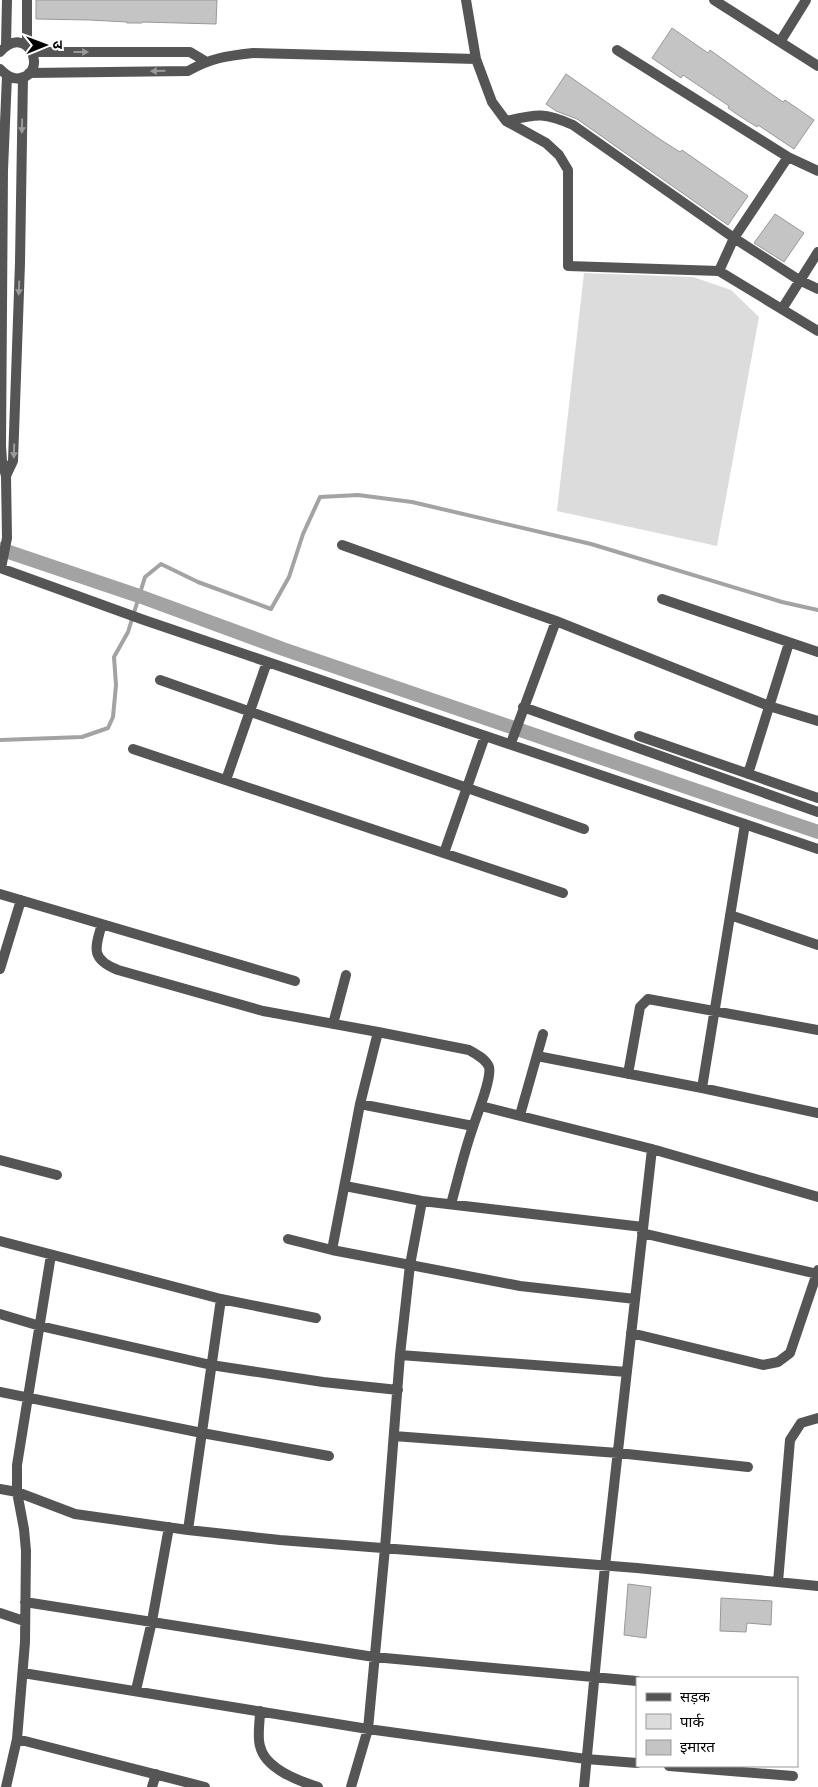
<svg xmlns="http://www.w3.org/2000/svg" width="818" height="1787" font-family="Figtree,'Noto Sans Devanagari',sans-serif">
	<rect width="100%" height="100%" fill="#fff"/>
	<path fill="#dcdcdc" d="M584 273 693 277 731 290 759 317 717 546 557 511Z"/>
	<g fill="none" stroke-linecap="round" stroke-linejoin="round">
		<path stroke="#a3a3a3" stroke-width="4" d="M0 740 82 737 108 728 113 717 116 685 114 657 128 632 145 577 161 564 198 582 271 609 289 577 303 534 320 497 358 495 412 502 591 544 782 602 818 610"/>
		<path stroke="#a3a3a3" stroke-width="14" d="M0 549 139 596 283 649 818 832"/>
	</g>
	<path fill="#c4c4c4" stroke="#999" d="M36 0H217L216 24 142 22V23H127V22L90 20 36 19Z
		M672 28 708 53 710 50 767 91 783 102 785 100 814 120 794 149 758 125 757 127 738 115 728 108 729 106 683 75 681 78 652 58Z
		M566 74 661 140 680 152 682 150 748 196 728 225 577 119 556 111 546 104Z
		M775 214 804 233 784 262 754 243Z
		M628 1584 651 1587 646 1638 624 1635Z
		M721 1598 772 1601 771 1625 747 1623 746 1632 720 1631Z"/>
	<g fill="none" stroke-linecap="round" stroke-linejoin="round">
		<path stroke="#555" stroke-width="10" d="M466 0 476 59 492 102 506 121 546 143 559 155 568 170V266L719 271 818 331
			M714 0 818 66
			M780 42 806 0
			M6 45 7 0
			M27 45V0
			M617 50 788 157 818 171
			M0 52C27 22 49 71 21 78 12 80 6 75 0 69
			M32 52H190L205 61
			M29 73 188 71C211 58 226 56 253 53L476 59
			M506 121C537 114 544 112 573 125L734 238 799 280 818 289
			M719 271 734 238 788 157
			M782 309 818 252
			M6 476 13 461 20 263 23 77
			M342 545 556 621 769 706 818 721
			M0 568 144 620 818 849
			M1 568 7 538 6 476 2 461 1 446 3 170 7 76
			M662 599 818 652
			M160 680 584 829
			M523 707 818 812
			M639 736 818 798
			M511 743 556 621
			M133 749 563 893
			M748 774 789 643
			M226 780 267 662
			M444 853 485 736
			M0 894 295 981
			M730 915 818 945
			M102 924C95 948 90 959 118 970L263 1011 378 1032
			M0 969 21 900
			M333 1024 346 975
			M537 1056 702 1088 818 1113
			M628 1074 640 1007 648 999 818 1030
			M702 1088 745 824
			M360 1104 473 1126
			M481 1106 652 1149 818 1197
			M520 1115 543 1034
			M0 1160 57 1175
			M345 1186 422 1201
			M642 1233 817 1274
			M288 1239 332 1250 520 1286 635 1299
			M0 1241 221 1299
			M332 1250 360 1104 378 1032 469 1050C476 1054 486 1059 489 1067 492 1079 477 1114 473 1127 464 1152 458 1179 451 1204
			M0 1314 40 1326 211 1365 323 1382 398 1390
			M631 1333 763 1365 778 1362 790 1353 818 1270
			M400 1355 627 1372
			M0 1392 202 1433 329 1456
			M394 1436 618 1453 748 1467
			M0 1489 17 1492 75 1514 188 1530 280 1540 637 1568 818 1586
			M188 1530 221 1299 316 1318
			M778 1582 790 1440 801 1423 818 1418
			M25 1602 374 1657 637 1681
			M0 1613 24 1621
			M23 1673 368 1729 586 1759 637 1763
			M136 1690 152 1621 169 1527
			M260 1711C260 1722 257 1736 260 1746 265 1769 299 1781 318 1787
			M17 1739 205 1787
			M669 1766 793 1776
			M6 1787 17 1739 25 1642 26 1551 24 1529 17 1492V1465L51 1255
			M152 1787 156 1774
			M351 1787 368 1729 385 1548 400 1355 410 1265 422 1201 643 1227
			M584 1787 605 1566 652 1149"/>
	</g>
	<defs><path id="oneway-solid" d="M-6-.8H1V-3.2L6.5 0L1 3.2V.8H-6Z" transform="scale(1.25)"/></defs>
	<g fill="#999">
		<use href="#oneway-solid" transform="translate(81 52)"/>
		<use href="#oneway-solid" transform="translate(158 71) rotate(179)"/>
		<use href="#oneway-solid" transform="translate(22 126) rotate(91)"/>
		<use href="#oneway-solid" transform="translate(19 288) rotate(92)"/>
		<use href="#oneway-solid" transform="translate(14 451) rotate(92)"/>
	</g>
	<rect x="636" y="1677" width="162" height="90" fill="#ffffff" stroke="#999999"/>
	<rect x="646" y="1693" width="25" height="8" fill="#555555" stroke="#999999"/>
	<text x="680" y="1702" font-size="15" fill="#000000">सड़क</text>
	<rect x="646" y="1714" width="25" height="15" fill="#dcdcdc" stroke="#999999"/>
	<text x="680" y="1727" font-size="15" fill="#000000">पार्क</text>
	<rect x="646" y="1740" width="25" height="15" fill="#c4c4c4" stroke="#999999"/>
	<text x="680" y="1752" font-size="15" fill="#000000">इमारत</text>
	<g transform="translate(45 45) rotate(89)" stroke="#ffffff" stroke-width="4" paint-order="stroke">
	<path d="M0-4L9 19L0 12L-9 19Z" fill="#000000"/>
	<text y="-8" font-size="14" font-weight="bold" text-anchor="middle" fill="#000000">उ</text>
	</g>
</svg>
